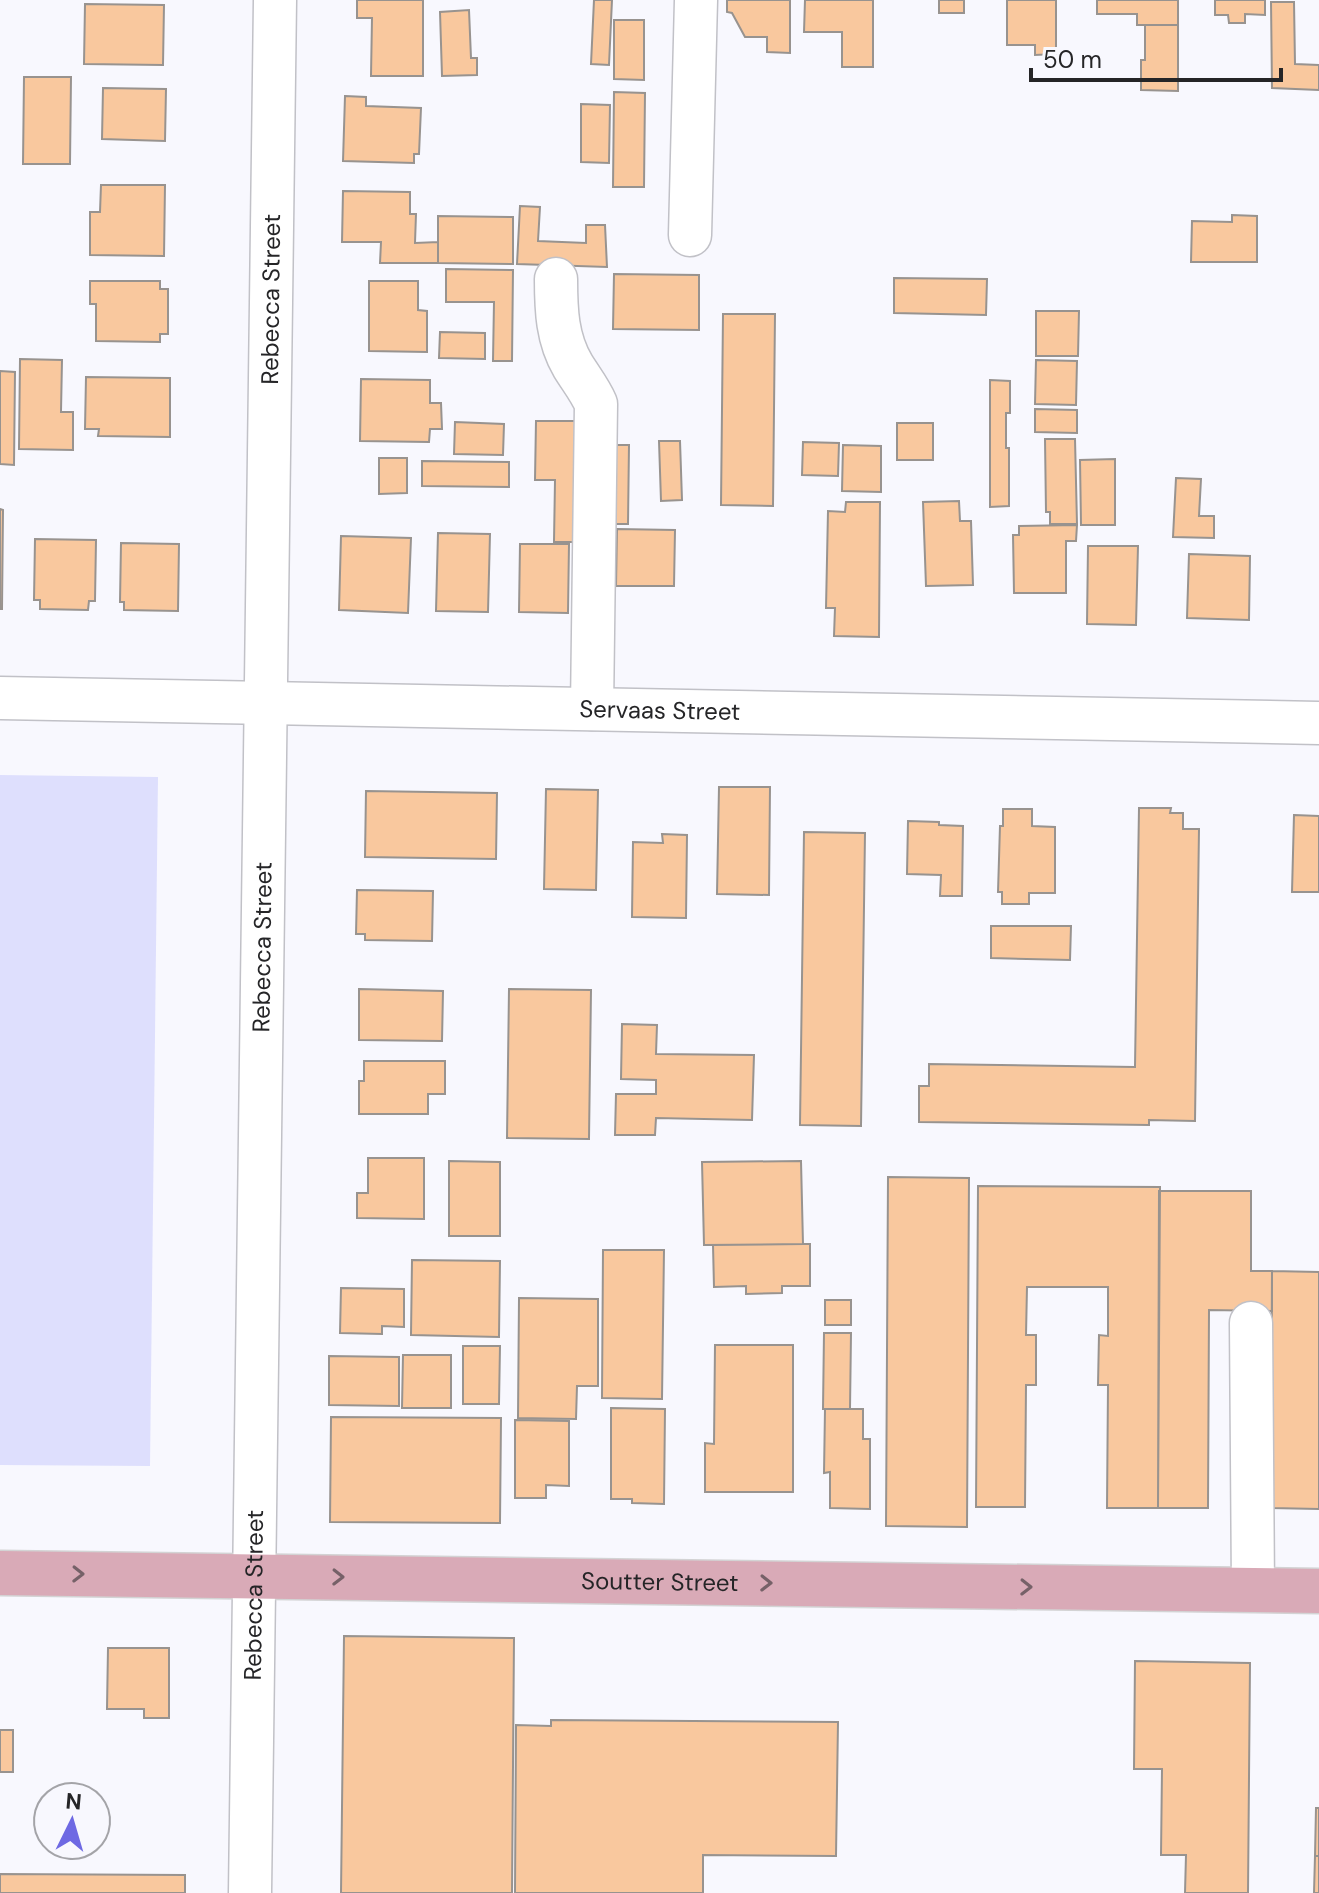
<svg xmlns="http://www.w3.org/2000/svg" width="1319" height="1893" font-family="'DM Sans',sans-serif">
	<rect width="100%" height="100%" fill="#f8f8fe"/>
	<path fill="#dedffd" d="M0 775 158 777 150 1466 0 1465Z"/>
	<path fill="#f9c89e" stroke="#98938f" stroke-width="2" d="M357 0H423V76H371L372 18H357Z
		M594 0H612L609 65 591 64Z
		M727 0H790V53L767 52V37H745L732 13 727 12Z
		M805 0H873V67H842V32H804Z
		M939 0H964V13H939Z
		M1007 0H1056V54L1035 55V45H1007Z
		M1097 0H1178V25H1137V14H1097Z
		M1215 0H1265V15L1245 14V23H1229L1228 15H1215Z
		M1271 2H1294L1295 64 1319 65V90L1272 88Z
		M85 4 164 5 163 65 84 64Z
		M469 10 471 58H477V75L442 76 440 12Z
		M614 20H644V80L614 79Z
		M1145 25H1178V91L1141 90V60H1145Z
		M24 77H71L70 164H23Z
		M103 88 166 89 165 141 102 139Z
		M614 92 645 93 644 187H613Z
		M345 96 366 97V106L421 108 419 154H414V163L343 161Z
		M581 104 610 105 609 163 581 162Z
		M101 185H165L164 256 90 255V212H100Z
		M343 191 410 192V214H416L415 243 438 242V263H380L381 242H342Z
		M520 206 540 207 538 241 586 243V225H605L607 267 517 264Z
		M1232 215 1257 216V262H1191L1192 221 1232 222Z
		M438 216 513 217V264L438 263Z
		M446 269 513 270 512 361H493L494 302H446Z
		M614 274 699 275V330L613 329Z
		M894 278 987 279 986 315 894 313Z
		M90 281H160V289H168V334H160V342L96 341V304H90Z
		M369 281H418V310L427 311V352L369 351Z
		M1036 311H1079L1078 356H1036Z
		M723 314H775L773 506 721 505Z
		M440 332 485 333V359L439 358Z
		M20 359 62 360 61 412H73V450L19 449Z
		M1036 360 1077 361 1076 405 1035 404Z
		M0 371 15 372 14 465 0 464Z
		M86 377 170 378V437L98 436 99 429H85Z
		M361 379 430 380V403H441L442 429H430L429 442 360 441Z
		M990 380 1010 381V413H1006V448H1009V506L990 507Z
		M1035 409 1077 410V433L1035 432Z
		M536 421H582L575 542H554L555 480H535Z
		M455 422 504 424 503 455 454 454Z
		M897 423H933V460H897Z
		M1045 439H1075L1077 524H1050V512H1046Z
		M659 441H680L682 500 661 501Z
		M803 442 839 443 838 476 802 475Z
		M611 445H629L628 524H610Z
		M843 445 881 446V492L842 491Z
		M379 458H407V493L379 494Z
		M1115 459V525H1081L1080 460Z
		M422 461 509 462V487L422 486Z
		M1176 478 1201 479 1199 516H1214V538L1173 537Z
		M959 501 960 521H971L973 585 926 586 923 502Z
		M846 502H880L879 637 834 636 835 608H826L828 511 845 512Z
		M0 509 3 510 2 609H0Z
		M1077 525 1076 541H1066V593H1014L1013 535H1019V526Z
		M617 529 675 530 674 586H616Z
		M438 533 490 534 488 612 436 611Z
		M341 536 411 538 408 613 339 610Z
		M35 539 96 540 95 601H89L88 610 40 609V600H34Z
		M121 543 179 544 178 611 124 610V602H120Z
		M520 544H569L568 613 519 612Z
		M1088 546H1138L1136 625 1087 624Z
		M1189 554 1250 556 1249 620 1187 618Z
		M719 787H770L769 895 717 894Z
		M546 789 598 790 596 890 544 889Z
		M366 791 497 793 496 859 365 857Z
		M1139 808H1171L1170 813H1183V829H1199L1195 1121 1149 1120V1125L919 1122V1086H929V1064L1135 1067Z
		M1003 809H1032V826L1055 827V893H1029V904H1002V892H998L1000 826H1003Z
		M1294 815 1319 816V892H1292Z
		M908 821 939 822V825L963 826 962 896H940L941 875 907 874Z
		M804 832 865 833 861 1126 800 1125Z
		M662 834 687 835 686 918 632 917 633 842 663 843Z
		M357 890 433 891 432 941 365 940V934H356Z
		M991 926H1071L1070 960 991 958Z
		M359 989 443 991 442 1041 359 1040Z
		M509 989 591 990 589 1139 507 1138Z
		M622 1024 657 1025 656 1054 754 1055 752 1120 656 1118 655 1135H615L616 1094H656V1080L621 1079Z
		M364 1061H445V1094H428V1114H359V1081H364Z
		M368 1158H424V1219L357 1218V1193H368Z
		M449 1161 500 1162V1236H449Z
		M801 1161 803 1244 704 1245 702 1162Z
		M888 1177 969 1178 967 1527 886 1526Z
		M978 1186 1160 1187 1158 1508H1107L1108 1385H1098L1099 1335 1108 1336V1287H1027L1026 1335H1036V1385H1026L1025 1507H976Z
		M1159 1191H1251V1271H1272V1311L1209 1310 1208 1508H1158Z
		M803 1244H810V1286H782V1293L746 1294V1286L714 1287 713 1245Z
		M603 1250H664L662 1399 602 1398Z
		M412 1260 500 1261 499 1337 411 1335Z
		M1272 1271 1319 1272V1509L1271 1508Z
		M341 1288 404 1289V1327L382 1326V1334L340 1333Z
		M519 1298 598 1299V1386H577L576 1419 518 1418Z
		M825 1300H851V1325H825Z
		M824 1333H851L850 1409H823Z
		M715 1345H793V1492H705V1443L714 1444Z
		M463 1346H500L499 1404H463Z
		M403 1355H451V1408H402Z
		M329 1356 399 1357V1406L329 1405Z
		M611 1408 665 1409 664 1504 632 1503V1499H611Z
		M825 1409H863V1439H870V1509L830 1508V1472L824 1473Z
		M331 1417 501 1418 500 1523 330 1522Z
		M515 1420 569 1421V1486L546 1485V1498H515Z
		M344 1636 514 1638 512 1893H341Z
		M108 1648H169V1718H144V1709H107Z
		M1135 1661 1250 1663 1248 1893H1185L1186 1855H1161L1162 1769H1134Z
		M551 1720 838 1722 836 1856 703 1855V1893H515L516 1725 551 1726Z
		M0 1730H13V1772H0Z
		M1316 1808H1319V1856H1315Z
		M1315 1856H1319V1893H1314Z
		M0 1874 185 1875V1893H0Z"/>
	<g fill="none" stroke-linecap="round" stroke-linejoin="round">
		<defs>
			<g id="minor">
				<path d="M690 235 696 0"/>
				<path d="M556 279C556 310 557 339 573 366 581 379 590 390 596 404L592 709"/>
				<path id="s1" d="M0 698 1319 723"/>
				<path d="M1251 1323 1253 1590"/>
				<path id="s2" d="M250 1893 275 0"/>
			</g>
			<g id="major">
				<path id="s3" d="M0 1573 1319 1591"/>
			</g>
		</defs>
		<use href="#minor" stroke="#c1c1c7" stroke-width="45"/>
		<use href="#major" stroke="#d3d3d4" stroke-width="47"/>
		<use href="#minor" stroke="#fff" stroke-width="42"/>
		<use href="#major" stroke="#d9aab7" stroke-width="44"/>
	</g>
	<defs><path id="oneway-chevron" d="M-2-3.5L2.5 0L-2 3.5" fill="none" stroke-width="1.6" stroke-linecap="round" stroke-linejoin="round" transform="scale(2)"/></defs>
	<g stroke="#766168">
		<use href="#oneway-chevron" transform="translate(78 1574) rotate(1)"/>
		<use href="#oneway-chevron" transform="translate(338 1577) rotate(1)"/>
		<use href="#oneway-chevron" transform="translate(766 1583) rotate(1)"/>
		<use href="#oneway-chevron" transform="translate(1026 1587) rotate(1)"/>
	</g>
	<g text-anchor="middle" stroke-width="8" stroke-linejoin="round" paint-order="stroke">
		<g font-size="24" fill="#252527" stroke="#f8f8fe">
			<text dy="8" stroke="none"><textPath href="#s2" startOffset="1594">Rebecca Street</textPath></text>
			<text dy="8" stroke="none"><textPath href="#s1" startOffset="660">Servaas Street</textPath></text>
			<text dy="8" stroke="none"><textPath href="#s2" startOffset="946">Rebecca Street</textPath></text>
			<text dy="8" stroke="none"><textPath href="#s3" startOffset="660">Soutter Street</textPath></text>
			<text dy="8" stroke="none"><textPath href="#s2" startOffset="298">Rebecca Street</textPath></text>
		</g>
	</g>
	<g transform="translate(72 1821) rotate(5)"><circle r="38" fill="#f8f8fe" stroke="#a4a4a8" stroke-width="2"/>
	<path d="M0-6L14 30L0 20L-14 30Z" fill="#6e69e3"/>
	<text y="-12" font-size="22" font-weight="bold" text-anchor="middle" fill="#252527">N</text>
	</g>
	<path d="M1031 68v12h250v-12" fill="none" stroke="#252527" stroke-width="4"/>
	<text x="1043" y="68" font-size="24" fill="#252527" stroke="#f8f8fe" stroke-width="6" paint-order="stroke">50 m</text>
</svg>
